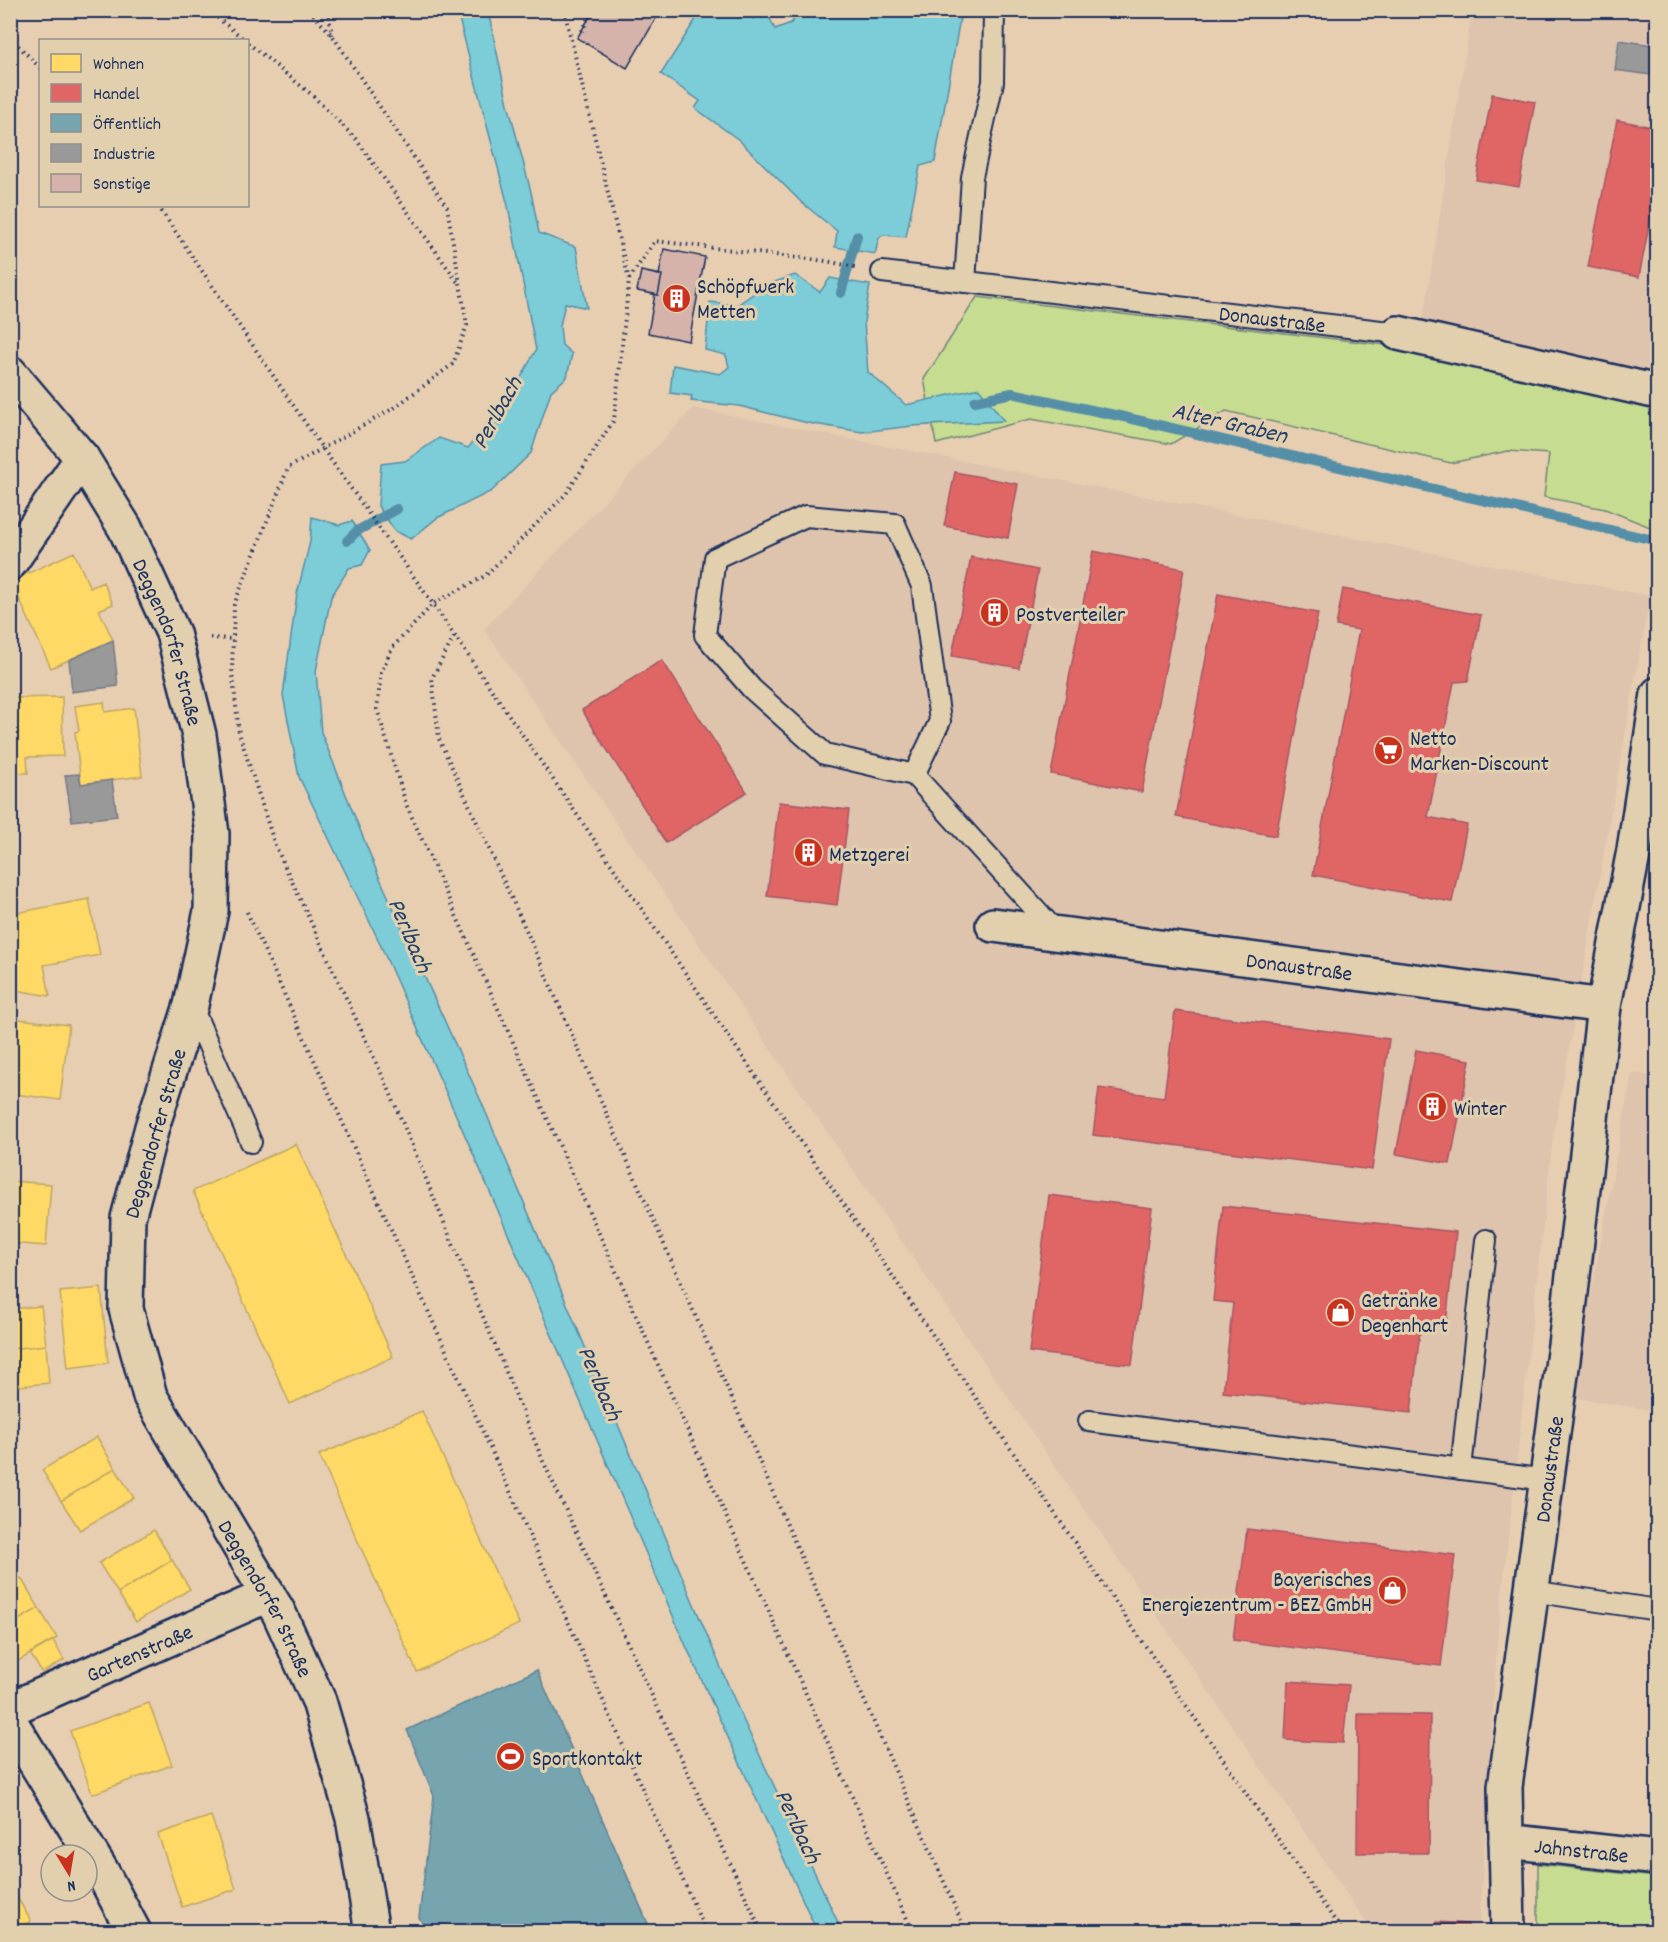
<svg xmlns="http://www.w3.org/2000/svg" width="1668" height="1942" font-family="Dekko,sans-serif">
	<rect width="100%" height="100%" fill="#e8ceb1"/>
	<filter id="ink" filterUnits="userSpaceOnUse"><feTurbulence type="fractalNoise" baseFrequency=".0167" numOctaves="2"/><feDisplacementMap in="SourceGraphic" scale="12" xChannelSelector="R" yChannelSelector="G"/><feConvolveMatrix kernelMatrix="1 2 1 2 8 2 1 2 1" color-interpolation-filters="sRGB"/></filter>
	<g filter="url(#ink)">
		<path fill="#dec3ad" d="M1472 11H1603L1657 19V396L1417 345 1426 304Z
			M693 408 1650 596 1552 1144 1498 1630 1479 1931H1372L484 629Z
			M1632 1072 1657 1078V1411L1577 1398 1589 1306Z"/>
		<path fill="#c5dc91" stroke="#708678" stroke-width="1.5" d="M977 297 1386 345 1657 407V523L1655 529 1605 509 1544 497 1549 454 1508 451 1451 463 1226 411 1171 444 1031 419 936 444 924 379Z
			M1538 1864 1657 1877V1931H1538Z"/>
		<path fill="#7ccdd7" stroke="#558ea7" stroke-width="1.5" d="M457 11H488L508 104 531 192 539 233 576 247 587 308 565 303 560 326 562 345 572 354 567 377 551 391 531 453 492 491 437 518 411 539 395 531 378 506 381 464 405 461 439 438 468 448 506 405 536 350 508 206Z
			M701 11H740L754 19 760 11C769 11 771 22 775 29L791 23 801 11H957L960 18 935 162 920 166 906 237 883 235 879 238 875 254 835 247 837 231 801 202 739 140 695 108 700 101 661 74Z
			M795 275 820 292 830 278 870 285 864 322 868 372 906 405 979 388 1004 421 912 426 862 432 808 423 739 406 691 401 692 396 670 393 673 365 720 374 729 367 726 355 705 350 710 302 737 305 766 285Z
			M312 517 339 525 352 521 370 550 362 565 349 568 331 597 316 671 321 732 377 872 481 1101 740 1713 842 1931H817L686 1646 483 1176 376 935 299 777 283 695 297 594 310 542Z"/>
		<path fill="#ffd966" stroke="#bba664" stroke-width="1.5" d="M74 552 90 588 103 582 113 604 99 610 113 640 51 668 11 581Z
			M62 697 63 756 27 757 28 773H10V698Z
			M104 702 105 712 134 708 142 776 81 784 75 732 79 731 75 706Z
			M89 899 100 955 44 965 50 996 10 989V959L17 960 10 924V914Z
			M10 1018 69 1025 60 1100 15 1094 11 1128Z
			M296 1144 393 1357 290 1404 193 1191Z
			M10 1181 51 1184 46 1246 10 1243Z
			M101 1288 108 1363 68 1368 60 1292Z
			M41 1306 46 1345 10 1349V1309Z
			M46 1345 49 1383 10 1387V1349Z
			M422 1411 519 1624 417 1672 319 1455Z
			M97 1437 115 1468 61 1501 42 1470Z
			M115 1468 134 1498 80 1530 61 1501Z
			M154 1530 172 1560 118 1593 99 1563Z
			M172 1560 190 1589 136 1622 118 1593Z
			M21 1578 39 1608 10 1625V1584Z
			M39 1608 57 1638 10 1666V1625Z
			M53 1640 64 1660 42 1673 30 1653Z
			M149 1703 172 1765 92 1794 70 1731Z
			M211 1816 236 1889 182 1907 158 1834Z
			M10 1885 31 1921 12 1932H10Z"/>
		<path fill="#e06666" stroke="#a55664" stroke-width="1.5" d="M1492 94 1535 102 1519 187 1476 180Z
			M1617 120 1658 128V179L1639 277 1588 267Z
			M955 472 1018 484 1008 538 944 526Z
			M1093 551 1184 569 1142 792 1051 774Z
			M971 557 1038 570 1019 668 952 656Z
			M1343 589 1481 615 1468 681 1454 682 1428 817 1467 825 1452 902 1313 875 1359 630 1336 626Z
			M1218 594 1318 613 1276 836 1176 817Z
			M662 660 747 792 666 843 582 710Z
			M779 802 849 810 837 905 767 896Z
			M1175 1011 1389 1039 1372 1170 1093 1135 1099 1088 1164 1097Z
			M1416 1050 1470 1060 1450 1164 1396 1154Z
			M1049 1195 1152 1208 1132 1365 1029 1352Z
			M1223 1206 1456 1232 1446 1324 1421 1321 1411 1413 1223 1392 1233 1303 1213 1301Z
			M1247 1529 1455 1555 1441 1666 1233 1640Z
			M1288 1681 1349 1685 1343 1743 1285 1740Z
			M1358 1714 1430 1715 1429 1853H1357Z
			M1436 1922 1468 1924V1932H1435Z"/>
		<path fill="#76a5af" stroke="#5b8297" stroke-width="1.5" d="M537 1670 649 1926 638 1932H427L419 1917 434 1796 407 1730Z"/>
		<path fill="#999" stroke="#737987" stroke-width="1.5" d="M1619 40 1658 46V76L1615 70Z
			M113 640 118 686 72 692 69 660Z
			M79 774 81 784 112 780 117 816 72 821 65 775Z"/>
		<g fill="none" stroke-linecap="round" stroke-linejoin="round">
			<path stroke="#558ea7" stroke-width="10" d="M841 293 857 236
				M975 401 1012 393 1124 417 1658 541
				M347 541 357 531 397 509"/>
		</g>
		<path fill="#d5b3ab" stroke="#1b2f5e" stroke-width="1.5" d="M594 10H661L627 68 577 38Z
			M664 249 705 257 689 341 648 333 655 294 637 291 641 271 659 275Z
			M641 271 662 275 658 295 637 291Z"/>
		<g fill="none" stroke-linecap="round" stroke-linejoin="round">
			<defs>
				<g id="service">
					<path id="s1" d="M882 272 1398 333"/>
					<path d="M965 282 972 177 993 82 994 10"/>
					<path d="M914 775 940 721 922 586 895 524 806 516 715 558 705 635 752 689 825 754 914 775 1057 933"/>
					<path d="M191 1005 251 1142"/>
					<path d="M1089 1421 1547 1480"/>
					<path d="M1461 1469 1486 1240"/>
					<path d="M1531 1591 1658 1610"/>
				</g>
				<g id="minor">
					<path d="M1398 333 1658 392"/>
					<path id="s2" d="M10 373 82 458 125 528 173 633 199 735 212 834 211 911 191 1005 152 1127 128 1218 126 1309 150 1396 279 1613 319 1701 353 1818 372 1932"/>
					<path d="M10 563 82 458"/>
					<path id="s3" d="M993 925 1604 1006"/>
					<path id="s4" d="M10 1709 268 1595"/>
					<path d="M10 1721 101 1870 134 1932"/>
					<path id="s5" d="M1506 1841 1658 1858"/>
				</g>
				<g id="tertiary">
					<path id="s6" d="M1508 1932 1505 1787 1565 1345 1604 1006 1634 850 1658 694"/>
				</g>
			</defs>
			<use href="#service" stroke="#1b2f5e" stroke-width="24"/>
			<use href="#minor" stroke="#1b2f5e" stroke-width="38"/>
			<use href="#tertiary" stroke="#1b2f5e" stroke-width="38"/>
			<path stroke="#1b2f5e" stroke-width="4" stroke-dasharray="1.5 4.5" stroke-linecap="butt" d="M208 10 245 40
				M309 10 332 35 447 207 467 325 453 364 394 408 288 468 234 605 232 669 239 733 275 845 389 1090 543 1461 762 1932
				M328 10 332 35
				M564 10 629 280 614 420 566 494 485 576 433 604 392 648 381 673 377 709 406 804 913 1932
				M576 10 589 16 582 31
				M763 15 766 10
				M10 37 40 68
				M248 43 311 94 356 139 459 284
				M158 206 323 449 433 604 1248 1796 1343 1932
				M629 279 655 241 826 261 855 267
				M454 637 432 678 439 739 526 930 966 1932
				M210 638 233 639
				M247 912 517 1507 706 1932"/>
			<use href="#service" stroke="#e1cfad" stroke-width="20"/>
			<use href="#minor" stroke="#e1cfad" stroke-width="33"/>
			<use href="#tertiary" stroke="#e1cfad" stroke-width="33"/>
		</g>
	</g>
	<defs>
		<symbol id="building-disc" viewBox="-11 -11 22 22"><circle r="9.5" fill="#c8321e" stroke="#e1cfad"/><path d="M-4-6H4V6H1V3H-1V6H-4ZM-2.5-4.3h1.7v1.8h-1.7ZM.8-4.3h1.7v1.8H.8ZM-2.5-1h1.7V.8h-1.7ZM.8-1h1.7V.8H.8Z" fill="#fff"/></symbol>
		<symbol id="supermarket-disc" viewBox="-11 -11 22 22"><circle r="9.5" fill="#c8321e" stroke="#e1cfad"/><path d="M-6-5.5h2.5l.6 2H6L4.5 2H-2.5L-4.4-4H-6ZM-1.5 3.2a1.3 1.3 0 1 0 .1 0ZM3 3.2a1.3 1.3 0 1 0 .1 0Z" fill="#fff"/></symbol>
		<symbol id="shop-disc" viewBox="-11 -11 22 22"><circle r="9.5" fill="#c8321e" stroke="#e1cfad"/><path d="M-5-2.5h2.3a2.7 3.5 0 0 1 5.4 0H5L5.5 6h-11ZM-1.5-2.5h3a1.5 2.3 0 0 0-3 0Z" fill="#fff"/></symbol>
		<symbol id="stadium-disc" viewBox="-11 -11 22 22"><circle r="9.5" fill="#c8321e" stroke="#e1cfad"/><path d="M0-5a6.5 5 0 1 0 0 10a6.5 5 0 1 0 0-10ZM-3.5-1.8h7v3.6h-7Z" fill="#fff"/></symbol>
	</defs>
	<g fill-rule="evenodd">
		<use href="#building-disc" x="660" y="282" width="33" height="33"/>
		<use href="#building-disc" x="978" y="596" width="33" height="33"/>
		<use href="#supermarket-disc" x="1372" y="734" width="33" height="33"/>
		<use href="#building-disc" x="792" y="836" width="33" height="33"/>
		<use href="#building-disc" x="1416" y="1090" width="33" height="33"/>
		<use href="#shop-disc" x="1324" y="1296" width="33" height="33"/>
		<use href="#shop-disc" x="1376" y="1574" width="33" height="33"/>
		<use href="#stadium-disc" x="494" y="1740" width="33" height="33"/>
	</g>
	<g text-anchor="middle" stroke-width="6" stroke-linejoin="round" paint-order="stroke">
		<g font-size="22" fill="#1b2f5e" stroke="#e1cfad" text-anchor="start">
			<text x="697" y="293">Schöpfwerk<tspan x="697" dy="25">Metten</tspan></text>
			<text x="1016" y="621">Postverteiler</text>
			<text x="1410" y="745">Netto<tspan x="1410" dy="25">Marken-Discount</tspan></text>
			<text x="829" y="861">Metzgerei</text>
			<text x="1454" y="1115">Winter</text>
			<text x="1361" y="1307">Getränke<tspan x="1361" dy="25">Degenhart</tspan></text>
			<text x="1372" y="1586" text-anchor="end">Bayerisches<tspan x="1372" dy="25">Energiezentrum - BEZ GmbH</tspan></text>
			<text x="532" y="1765">Sportkontakt</text>
		</g>
		<g font-size="22" fill="#1b2f5e" stroke="#e1cfad">
			<text dy="8" stroke="none"><textPath href="#s1" startOffset="393">Donaustraße</textPath></text>
			<text dy="8" stroke="none"><textPath href="#s2" startOffset="316">Deggendorfer Straße</textPath></text>
			<text dy="8" stroke="none"><textPath href="#s3" startOffset="309">Donaustraße</textPath></text>
			<text transform="translate(154 1133) rotate(-74)" y="8">Deggendorfer Straße</text>
			<text dy="8" stroke="none"><textPath href="#s6" startOffset="466">Donaustraße</textPath></text>
			<text dy="8" stroke="none"><textPath href="#s2" startOffset="1324">Deggendorfer Straße</textPath></text>
			<text dy="8" stroke="none"><textPath href="#s4" startOffset="141">Gartenstraße</textPath></text>
			<text dy="8" stroke="none"><textPath href="#s5" startOffset="76">Jahnstraße</textPath></text>
		</g>
		<g font-size="24" font-style="italic" fill="#253f6a" stroke="#e1cfad">
			<text transform="translate(496 412) rotate(-61)" y="8">Perlbach</text>
			<text transform="translate(1230 422) rotate(13)" y="8">Alter Graben</text>
			<text transform="translate(411 935) rotate(67)" y="8">Perlbach</text>
			<text transform="translate(601 1383) rotate(67)" y="8">Perlbach</text>
			<text transform="translate(799 1826) rotate(65)" y="8">Perlbach</text>
		</g>
	</g>
	<rect width="1668" height="1942" fill="none" stroke="#e1cfad" stroke-width="36"/>
	<rect x="18" y="18" width="1632" height="1906" fill="none" stroke="#1b2f5e" stroke-width="2" filter="url(#ink)"/>
	<rect x="39" y="39" width="210" height="168" fill="#e1cfad" stroke="#928f8d" stroke-width="1.5"/>
	<rect x="51" y="54" width="30" height="18" fill="#ffd966" stroke="#928f8d" stroke-width="1.5"/>
	<text x="93" y="69" font-size="18" fill="#1b2f5e">Wohnen</text>
	<rect x="51" y="84" width="30" height="18" fill="#e06666" stroke="#928f8d" stroke-width="1.5"/>
	<text x="93" y="99" font-size="18" fill="#1b2f5e">Handel</text>
	<rect x="51" y="114" width="30" height="18" fill="#76a5af" stroke="#928f8d" stroke-width="1.5"/>
	<text x="93" y="129" font-size="18" fill="#1b2f5e">Öffentlich</text>
	<rect x="51" y="144" width="30" height="18" fill="#999999" stroke="#928f8d" stroke-width="1.5"/>
	<text x="93" y="159" font-size="18" fill="#1b2f5e">Industrie</text>
	<rect x="51" y="174" width="30" height="18" fill="#d5b3ab" stroke="#928f8d" stroke-width="1.5"/>
	<text x="93" y="189" font-size="18" fill="#1b2f5e">Sonstige</text>
	<g transform="translate(69 1873) rotate(169)"><circle r="28" fill="#e1cfad" stroke="#928f8d" stroke-width="1.5"/>
	<path d="M0-4.5L10 22L0 15L-10 22Z" fill="#c8321e"/>
	<text y="-9" font-size="16" font-weight="bold" text-anchor="middle" fill="#1b2f5e">N</text>
	</g>
</svg>
